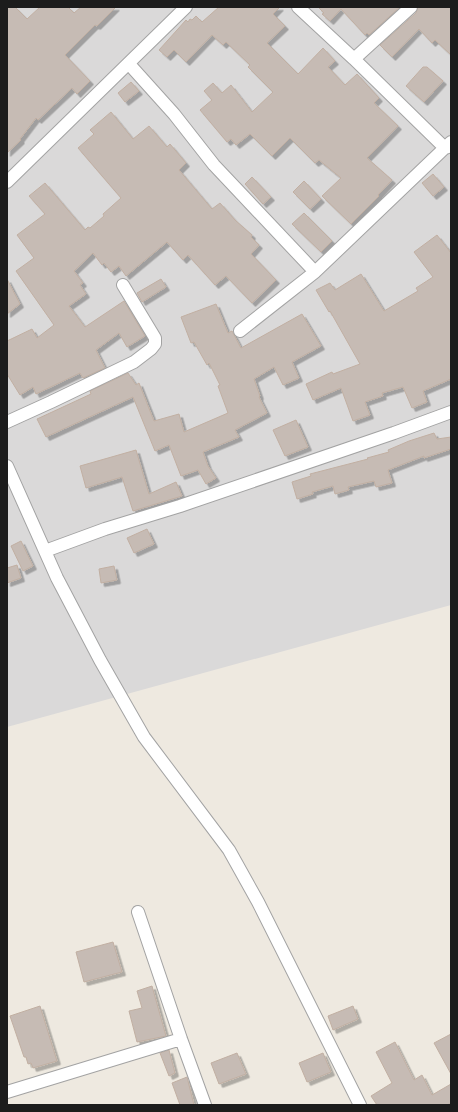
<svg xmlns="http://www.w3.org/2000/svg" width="458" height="1112" font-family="'Golos Text',sans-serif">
	<defs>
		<filter id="shadow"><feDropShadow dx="3.5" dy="3.5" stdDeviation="0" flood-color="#0004"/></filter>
	</defs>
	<rect width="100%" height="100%" fill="#eee9e0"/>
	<path fill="#dad9d9" d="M7 7H451V605L7 727Z"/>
	<path fill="#c6bbb4" stroke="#c1afa2" filter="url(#shadow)" d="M7 7H15L27 19 40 7H68L74 13 81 7H116L97 26 95 25 65 55 90 81 77 94 72 88 38 120 36 118 20 139 21 140 7 153Z
		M219 7H280L273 14 285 26 267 43 298 74 323 48 335 61 328 67 345 85 357 74 379 98 374 103 398 126 367 158 392 180 378 195 379 196 351 224 322 196 341 178 319 160 315 163 290 138 272 156 250 134 236 145 231 139 227 142 200 110 212 100 204 91 213 83 222 93 231 85 252 112 273 92 248 67 250 65 226 42 223 45 212 35 186 62 174 50 167 57 159 50 186 20 188 22 190 19 192 20 196 16 202 22Z
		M318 7H400L369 35 367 33 365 35 341 9 330 21 322 14 324 13Z
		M418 7H451V55L435 40 432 43 419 29 392 57 380 45 416 13Z
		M423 67H427L443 81 424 102 406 86Z
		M131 82 139 91 125 102 118 93Z
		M111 112 133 139 149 126 167 147 170 144 186 163 179 170 212 209 220 203 235 220 252 235 251 237 259 245 251 254 276 280 252 303 226 276 215 285 188 255 183 260 167 242 126 276 119 266 111 272 104 263 102 265 93 253 74 271 83 283 80 285 86 294 69 306 85 327 124 301 145 336 127 347 119 333 96 350 105 368 83 378 80 373 36 394 33 387 20 395 7 374V341L32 329 37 338 54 325 16 271 34 258 17 235 45 214 29 196 45 183 85 230 88 227 90 228 104 216 103 214 121 198 78 148 94 134 90 130Z
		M433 174 444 187 433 196 422 183Z
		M252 177 271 197 263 204 245 184Z
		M304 181 321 199 310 209 293 192Z
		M304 213 332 241 321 252 292 224Z
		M437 235 451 253V379L423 391 427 402 412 408 403 387 382 393 383 396 365 402 370 415 353 421 341 388 313 400 306 384 332 372 333 374 360 364 330 311 329 312 316 290 330 283 335 290 361 274 384 311 418 291 416 288 433 277 414 252Z
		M7 279 20 304 7 314Z
		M161 279 166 287 142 302 137 293Z
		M216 304 228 333 232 331 241 348 302 314 321 346 292 362 299 378 283 385 274 367 254 379 260 396 259 397 267 413 235 430 239 437 203 452 208 466 216 478 206 484 198 470 181 476 169 445 155 451 133 397 46 437 37 419 91 394 90 391 128 373 136 385 139 383 154 421 179 414 184 432 228 413 218 386 220 385 209 363 207 365 194 342 191 343 181 317Z
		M296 420 308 447 285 456 273 430Z
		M434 433 437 439 451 437V449L424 458V456L388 470 392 483 376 487 374 481 348 487 349 490 335 494 333 486 312 492 313 494 297 499 292 482 311 476 310 474 368 459 367 458 389 452 388 450 409 441Z
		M136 450 149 494 176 482 182 496 133 511 122 477 86 488 80 466Z
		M147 529 154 544 134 553 127 538Z
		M21 541 33 566 23 571 11 546Z
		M17 565 21 578 7 583V568Z
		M114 566 117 580 101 583 99 569Z
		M113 942 122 972 84 982 76 952Z
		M152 986 166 1036 137 1042 129 1011 142 1008 137 991Z
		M40 1006 57 1061 33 1068 31 1063 28 1064 26 1057H24L10 1016Z
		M353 1006 358 1019 333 1030 328 1016Z
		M451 1034V1074L434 1043Z
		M395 1042 414 1080 422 1075 432 1095 451 1084V1103L447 1105H377L371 1096 392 1083 376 1052Z
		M169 1050 175 1073 169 1076 160 1053Z
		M237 1053 246 1074 219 1084 211 1063Z
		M323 1053 331 1072 307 1082 299 1063Z
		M187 1077 194 1105H180L172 1083Z"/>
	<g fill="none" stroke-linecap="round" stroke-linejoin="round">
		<defs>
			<path id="minor" d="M298 7 354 59 445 148 451 146
				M354 59 411 7
				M129 64 174 114 214 165 315 272
				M7 182 186 7
				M240 331 315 272 451 142
				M7 422 51 402 134 362 151 349 155 344V338L123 285
				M7 466 57 578 100 660 144 737 229 850 258 902 360 1105
				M45 551 105 529 180 506 394 433 451 412
				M138 912 181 1039 205 1105
				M7 1092 181 1039"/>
		</defs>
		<use href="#minor" stroke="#a3a3a3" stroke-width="14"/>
		<use href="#minor" stroke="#fff" stroke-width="12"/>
	</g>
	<rect width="458" height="1112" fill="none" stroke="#1c1c1c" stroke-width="16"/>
</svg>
